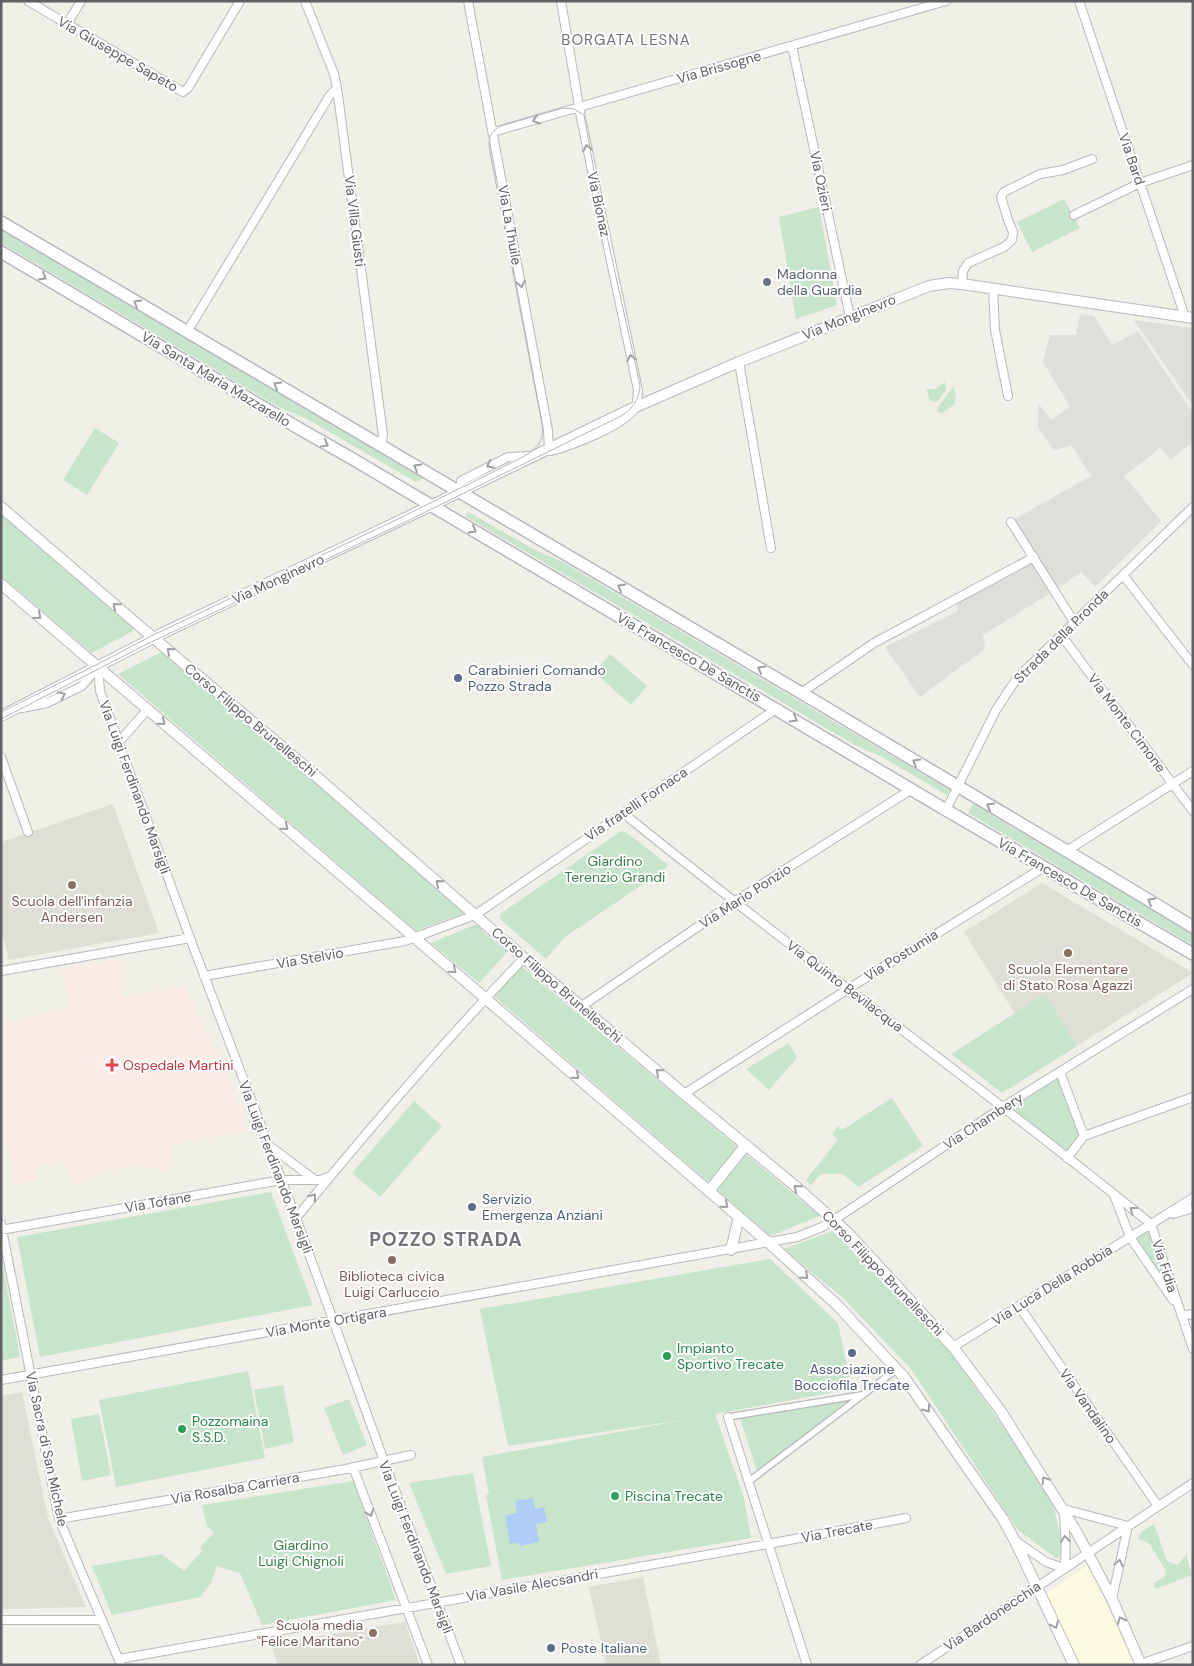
<svg xmlns="http://www.w3.org/2000/svg" width="1194" height="1666" font-family="'DM Sans',sans-serif">
	<rect width="100%" height="100%" fill="#f0efe8"/>
	<path fill="#fcfae0" d="M1088 1565 1136 1665H1077L1047 1593Z"/>
	<path fill="#dfdeda" d="M1080 314 1094 316 1112 345 1138 331 1193 413V442L1171 459 1160 448 1124 476 1161 521 1095 587 1081 572 1057 589 1013 520 1091 476 1071 445 1054 451 1038 427V403L1051 420 1070 407 1043 362 1050 335H1076Z
		M1134 320 1193 328V406Z
		M1032 561 1052 592 983 635 985 649 920 697 885 647 958 611 957 603Z"/>
	<path fill="#e0dfd6" d="M113 804 159 933 9 960 1 928V842Z
		M1042 883 1193 973 1077 1046 1045 994 1015 1014 964 932Z
		M22 1392 48 1518 86 1607 1 1609V1396Z
		M643 1577 661 1665H606L589 1587Z
		M405 1622 420 1665H278L271 1644Z"/>
	<path fill="#faebe6" d="M120 959 124 997 186 986 242 1108 247 1130 174 1145 168 1170 135 1165 107 1171 76 1185 62 1162 35 1167 38 1181 15 1185 1 1111V1023L68 1009 63 968Z"/>
	<path fill="#c6e5cb" d="M1064 199 1080 228 1032 252 1017 222Z
		M819 207 837 305 796 319 779 217Z
		M1 229 424 478 416 482 307 419 277 406 1 243Z
		M945 382 946 390 937 402 930 401 926 389H935Z
		M953 387 956 396 954 405 942 413 937 412 938 407Z
		M95 428 119 443 87 495 63 480Z
		M1 512 133 626V631L92 653 1 576Z
		M468 512 537 551 561 561 950 790 947 795 882 757 855 745 465 516Z
		M164 651 466 914 450 918 416 931 118 674Z
		M610 654 647 686 631 705 594 672Z
		M973 804 1193 933V945L968 813Z
		M621 831 626 832 668 865 664 870 565 937 546 959 500 919V914Z
		M479 923 485 928 481 930 501 947 506 945 510 949 479 983 431 943Z
		M520 965 820 1216 770 1236 494 996Z
		M1045 994 1077 1046 1002 1093 951 1054Z
		M789 1043 797 1058 769 1090 746 1069Z
		M1060 1072 1084 1136 1067 1158 1003 1107Z
		M892 1098 923 1146 858 1187 843 1174H821L811 1185 806 1180 838 1140 832 1134 838 1126 842 1130Z
		M414 1101 442 1126 380 1197 352 1173Z
		M271 1192 313 1305 40 1357 17 1237Z
		M1151 1224 1169 1277 1160 1281 1130 1237Z
		M833 1231 947 1347 1002 1425 1053 1502 1063 1551 1057 1559 1018 1530 911 1369 843 1298 784 1249Z
		M1 1256 20 1357 1 1361Z
		M770 1259 838 1323 852 1389 715 1414 744 1498 751 1538 502 1580 486 1495 489 1494 482 1457 689 1419 508 1446 480 1309Z
		M248 1371 265 1458 116 1487 99 1400Z
		M283 1385 294 1442 265 1449 254 1390Z
		M862 1392 758 1474 739 1415Z
		M349 1399 367 1445 343 1455 324 1408Z
		M99 1414 111 1475 82 1481 71 1419Z
		M473 1473 491 1566 446 1574 409 1483Z
		M353 1481 396 1600 262 1625 240 1573 217 1566 211 1583 200 1597 112 1615 92 1566 162 1554 184 1571 202 1551 200 1547 214 1533 207 1526 202 1505Z
		M1154 1524 1167 1561C1180 1567 1177 1566 1186 1555L1192 1575 1155 1589 1154 1583 1165 1577 1166 1571 1149 1543 1138 1539 1141 1532Z"/>
	<path fill="#aecdf9" d="M533 1498 535 1509 544 1507 547 1522 536 1524 539 1542 520 1546 519 1543 510 1544 505 1516 517 1513 515 1501Z"/>
	<g fill="none" stroke-linecap="round" stroke-linejoin="round">
		<defs>
			<path id="pedestrian" d="M728 1417 861 1395
				M748 1482 897 1369"/>
			<path id="minor" d="M28 1 183 92 188 88 240 1
				M305 1 334 74 337 88 383 435 381 446
				M468 1 548 430 549 449
				M1079 1 1185 317
				M67 24 81 1
				M792 46 850 317
				M493 132 946 1
				M1074 215 1140 183 1193 165
				M962 284 963 271 968 263 1004 247 1012 240 1013 232 1008 220 1001 197 1004 192 1040 174 1063 170 1092 159
				M993 288 995 330 1008 396
				M187 332 330 95 337 88
				M739 362 771 548
				M551 451C570 446 629 424 636 406 638 402 637 395 638 390L581 118 561 1
				M459 492 461 481 508 457 530 456
				M1011 522 1074 622
				M1123 575 1193 665
				M1061 635 1193 811
				M98 667 100 691 190 938 296 1218 384 1461 461 1665
				M801 693 874 643 1034 557
				M22 708 47 703 82 686 96 669
				M119 742 147 710
				M1 757 28 832
				M946 810 996 710 1017 678 1193 507
				M623 813C796 954 978 1083 1151 1224
				M1068 850 1193 771
				M1 971 190 938
				M204 976 405 941 475 915 776 709
				M582 1006 734 902 912 789
				M1060 1072 1084 1136
				M684 1094 848 989 1044 867
				M267 1144 315 1180
				M1067 1158 1084 1136 1193 1097
				M1114 1195 1130 1237 1173 1300
				M1173 1214 1193 1208
				M296 1218C369 1129 444 1041 524 958
				M1 1224 59 1519 121 1665
				M1151 1224 1193 1349
				M1 1230 281 1180H320L328 1177
				M1019 1306 1158 1506
				M1182 1316 1193 1314
				M953 1347 1193 1198
				M1 1380 797 1237 822 1227 834 1220 1003 1107 1193 989
				M728 1417 807 1665
				M353 1467 428 1665
				M59 1519 346 1469 411 1455
				M1016 1541 1046 1562 1064 1568
				M1064 1568C1068 1548 1064 1529 1064 1509L1128 1526
				M1112 1599 1128 1526
				M1 1620H102
				M119 1659 768 1544 906 1518
				M1140 1664 1193 1646
				M920 1665 1193 1483"/>
			<path id="tertiary" d="M1 507 143 629 301 763 524 958 684 1094 794 1185 848 1233 953 1347 1000 1410 1076 1531 1112 1599 1141 1665
				M1 584 485 998 769 1243 837 1305 904 1377 1003 1519 1015 1541 1074 1665
				M1 716 163 633 418 512 631 409 739 362 929 286 949 283 962 284 1193 318
				M709 1191 746 1145
				M731 1250 739 1217"/>
			<path id="secondary" d="M1 222 820 704C944 779 1069 851 1193 927
				M1 252 300 429 351 458 946 810 1193 954"/>
		</defs>
		<use href="#pedestrian" stroke="#b8b8bd" stroke-width="8"/>
		<use href="#minor" stroke="#b8b8bd" stroke-width="10"/>
		<use href="#tertiary" stroke="#b8b8bd" stroke-width="12"/>
		<use href="#secondary" stroke="#b6b8be" stroke-width="14"/>
		<use href="#pedestrian" stroke="#fff" stroke-width="5.5"/>
		<use href="#minor" stroke="#fff" stroke-width="8"/>
		<use href="#tertiary" stroke="#fff" stroke-width="10"/>
		<use href="#secondary" stroke="#fff" stroke-width="11"/>
		<path stroke="#b5b5b7" stroke-width="1" d="M1 712 96 665 151 636 398 519 515 461C532 452 545 446 542 424L490 152C488 140 489 132 501 126L563 108 574 109 584 115 601 209 640 385C640 398 632 410 621 416L399 525 145 645 1 719"/>
	</g>
	<defs><path id="oneway-chevron" d="M-2-3.5L2.5 0L-2 3.5" fill="none" stroke-width="1.6" stroke-linecap="round" stroke-linejoin="round" transform="scale(1.25)"/></defs>
	<g stroke="#9fa0a4">
		<use href="#oneway-chevron" transform="translate(536 120) rotate(164)"/>
		<use href="#oneway-chevron" transform="translate(587 148) rotate(-102)"/>
		<use href="#oneway-chevron" transform="translate(43 277) rotate(31)"/>
		<use href="#oneway-chevron" transform="translate(521 284) rotate(80)"/>
		<use href="#oneway-chevron" transform="translate(137 303) rotate(-150)"/>
		<use href="#oneway-chevron" transform="translate(631 358) rotate(-102)"/>
		<use href="#oneway-chevron" transform="translate(277 385) rotate(-150)"/>
		<use href="#oneway-chevron" transform="translate(325 444) rotate(29)"/>
		<use href="#oneway-chevron" transform="translate(490 465) rotate(153)"/>
		<use href="#oneway-chevron" transform="translate(417 467) rotate(-150)"/>
		<use href="#oneway-chevron" transform="translate(473 530) rotate(30)"/>
		<use href="#oneway-chevron" transform="translate(621 587) rotate(-150)"/>
		<use href="#oneway-chevron" transform="translate(116 606) rotate(-139)"/>
		<use href="#oneway-chevron" transform="translate(38 616) rotate(41)"/>
		<use href="#oneway-chevron" transform="translate(170 651) rotate(-139)"/>
		<use href="#oneway-chevron" transform="translate(761 669) rotate(-150)"/>
		<use href="#oneway-chevron" transform="translate(62 695) rotate(-26)"/>
		<use href="#oneway-chevron" transform="translate(794 719) rotate(31)"/>
		<use href="#oneway-chevron" transform="translate(162 722) rotate(40)"/>
		<use href="#oneway-chevron" transform="translate(916 762) rotate(-149)"/>
		<use href="#oneway-chevron" transform="translate(990 806) rotate(-150)"/>
		<use href="#oneway-chevron" transform="translate(285 827) rotate(40)"/>
		<use href="#oneway-chevron" transform="translate(439 883) rotate(-139)"/>
		<use href="#oneway-chevron" transform="translate(1151 901) rotate(-149)"/>
		<use href="#oneway-chevron" transform="translate(453 970) rotate(40)"/>
		<use href="#oneway-chevron" transform="translate(659 1072) rotate(-139)"/>
		<use href="#oneway-chevron" transform="translate(576 1076) rotate(41)"/>
		<use href="#oneway-chevron" transform="translate(797 1188) rotate(-139)"/>
		<use href="#oneway-chevron" transform="translate(313 1197) rotate(-51)"/>
		<use href="#oneway-chevron" transform="translate(725 1205) rotate(41)"/>
		<use href="#oneway-chevron" transform="translate(1133 1210) rotate(-142)"/>
		<use href="#oneway-chevron" transform="translate(805 1276) rotate(42)"/>
		<use href="#oneway-chevron" transform="translate(927 1409) rotate(55)"/>
		<use href="#oneway-chevron" transform="translate(1045 1480) rotate(-122)"/>
		<use href="#oneway-chevron" transform="translate(370 1513) rotate(69)"/>
		<use href="#oneway-chevron" transform="translate(1065 1539) rotate(-97)"/>
		<use href="#oneway-chevron" transform="translate(1119 1563) rotate(-77)"/>
		<use href="#oneway-chevron" transform="translate(1121 1620) rotate(-114)"/>
		<use href="#oneway-chevron" transform="translate(1055 1625) rotate(65)"/>
	</g>
	<circle fill="#6b7280" stroke="#fff" stroke-width="2" cx="767" cy="282" r="5"/>
	<g fill="#5c6f8a" stroke="#fff" stroke-width="2">
		<circle cx="458" cy="678" r="5"/>
		<circle cx="472" cy="1207" r="5"/>
		<circle cx="852" cy="1353" r="5"/>
		<circle cx="551" cy="1648" r="5"/>
	</g>
	<g fill="#8d6e63" stroke="#fff" stroke-width="2">
		<circle cx="72" cy="885" r="5"/>
		<circle cx="1068" cy="953" r="5"/>
		<circle cx="392" cy="1260" r="5"/>
		<circle cx="373" cy="1633" r="5"/>
	</g>
	<path fill="#e0444e" stroke="#fff" stroke-width="2" d="M109.5 1057.5h5v5h5v5h-5v5h-5v-5h-5v-5h5z"/>
	<g fill="#2e9e5b" stroke="#fff" stroke-width="2">
		<circle cx="667" cy="1356" r="5"/>
		<circle cx="182" cy="1429" r="5"/>
		<circle cx="615" cy="1496" r="5"/>
	</g>
	<g text-anchor="middle" stroke-width="4" stroke-linejoin="round" paint-order="stroke">
		<g font-size="14" fill="#5f6167" stroke="#fff">
			<text transform="translate(118 54) rotate(30)" y="5">Via Giuseppe Sapeto</text>
			<text transform="translate(719 67) rotate(-16)" y="5">Via Brissogne</text>
			<text transform="translate(1132 159) rotate(71)" y="5">Via Bard</text>
			<text transform="translate(821 181) rotate(78)" y="5">Via Ozieri</text>
			<text transform="translate(599 204) rotate(78)" y="5">Via Bionaz</text>
			<text transform="translate(355 221) rotate(83)" y="5">Via Villa Giusti</text>
			<text transform="translate(510 225) rotate(80)" y="5">Via La Thuile</text>
			<text transform="translate(849 317) rotate(-22)" y="5">Via Monginevro</text>
			<text transform="translate(216 379) rotate(31)" y="5">Via Santa Maria Mazzarello</text>
			<text transform="translate(278 579) rotate(-25)" y="5">Via Monginevro</text>
			<text transform="translate(1061 636) rotate(-45)" y="5">Strada della Pronda</text>
			<text transform="translate(689 657) rotate(30)" y="5">Via Francesco De Sanctis</text>
			<text transform="translate(251 720) rotate(40)" y="5">Corso Filippo Brunelleschi</text>
			<text transform="translate(1127 723) rotate(53)" y="5">Via Monte Cimone</text>
			<text transform="translate(135 787) rotate(70)" y="5">Via Luigi Ferdinando Marsigli</text>
			<text transform="translate(636 804) rotate(-34)" y="5">Via fratelli Fornaca</text>
			<text transform="translate(1070 882) rotate(30)" y="5">Via Francesco De Sanctis</text>
			<text transform="translate(745 896) rotate(-33)" y="5">Via Mario Ponzio</text>
			<text transform="translate(901 955) rotate(-32)" y="5">Via Postumia</text>
			<text transform="translate(310 958) rotate(-10)" y="5">Via Stelvio</text>
			<text transform="translate(557 985) rotate(41)" y="5">Corso Filippo Brunelleschi</text>
			<text transform="translate(845 986) rotate(37)" y="5">Via Quinto Bevilacqua</text>
			<text transform="translate(983 1121) rotate(-33)" y="5">Via Chambery</text>
			<text transform="translate(276 1167) rotate(69)" y="5">Via Luigi Ferdinando Marsigli</text>
			<text transform="translate(158 1202) rotate(-10)" y="5">Via Tofane</text>
			<text transform="translate(1165 1266) rotate(72)" y="5">Via Fidia</text>
			<text transform="translate(883 1273) rotate(46)" y="5">Corso Filippo Brunelleschi</text>
			<text transform="translate(1052 1285) rotate(-32)" y="5">Via Luca Della Robbia</text>
			<text transform="translate(326 1322) rotate(-10)" y="5">Via Monte Ortigara</text>
			<text transform="translate(1088 1406) rotate(55)" y="5">Via Vandalino</text>
			<text transform="translate(47 1449) rotate(78)" y="5">Via Sacra di San Michele</text>
			<text transform="translate(235 1488) rotate(-10)" y="5">Via Rosalba Carriera</text>
			<text transform="translate(837 1531) rotate(-11)" y="5">Via Trecate</text>
			<text transform="translate(416 1547) rotate(69)" y="5">Via Luigi Ferdinando Marsigli</text>
			<text transform="translate(532 1585) rotate(-10)" y="5">Via Vasile Alecsandri</text>
			<text transform="translate(992 1616) rotate(-34)" y="5">Via Bardonecchia</text>
		</g>
		<g font-size="14" fill="#5b616d" stroke="#fff" text-anchor="start">
			<text x="777" y="279">Madonna<tspan x="777" dy="16">della Guardia</tspan></text>
		</g>
		<g font-size="14" fill="#4e5e75" stroke="#fff" text-anchor="start">
			<text x="468" y="675">Carabinieri Comando<tspan x="468" dy="16">Pozzo Strada</tspan></text>
			<text x="482" y="1204">Servizio<tspan x="482" dy="16">Emergenza Anziani</tspan></text>
			<text x="852" y="1374" text-anchor="middle">Associazione<tspan x="852" dy="16">Bocciofila Trecate</tspan></text>
			<text x="561" y="1653">Poste Italiane</text>
		</g>
		<g font-size="14" fill="#3b8149" stroke="#fff">
			<text x="615" y="866">Giardino<tspan x="615" dy="16">Terenzio Grandi</tspan></text>
			<text x="301" y="1550">Giardino<tspan x="301" dy="16">Luigi Chignoli</tspan></text>
		</g>
		<g font-size="14" fill="#785e54" stroke="#fff">
			<text x="72" y="906">Scuola dell'infanzia<tspan x="72" dy="16">Andersen</tspan></text>
			<text x="1068" y="974">Scuola Elementare<tspan x="1068" dy="16">di Stato Rosa Agazzi</tspan></text>
			<text x="392" y="1281">Biblioteca civica<tspan x="392" dy="16">Luigi Carluccio</tspan></text>
			<text x="363" y="1630" text-anchor="end">Scuola media<tspan x="363" dy="16">"Felice Maritano"</tspan></text>
		</g>
		<g font-size="14" fill="#be3a42" stroke="#fff" text-anchor="start">
			<text x="123" y="1070">Ospedale Martini</text>
		</g>
		<g font-size="14" fill="#27864d" stroke="#fff" text-anchor="start">
			<text x="677" y="1353">Impianto<tspan x="677" dy="16">Sportivo Trecate</tspan></text>
			<text x="192" y="1426">Pozzomaina<tspan x="192" dy="16">S.S.D.</tspan></text>
			<text x="625" y="1501">Piscina Trecate</text>
		</g>
		<g font-size="15" letter-spacing="1" fill="#707379" stroke="#fff">
			<text x="626" y="45">BORGATA LESNA</text>
		</g>
		<g font-size="19" font-weight="bold" letter-spacing="1" fill="#707379" stroke="#fff">
			<text x="446" y="1246">POZZO STRADA</text>
		</g>
	</g>
	<rect width="1194" height="1666" fill="none" stroke="#5f6167" stroke-width="5"/>
</svg>
